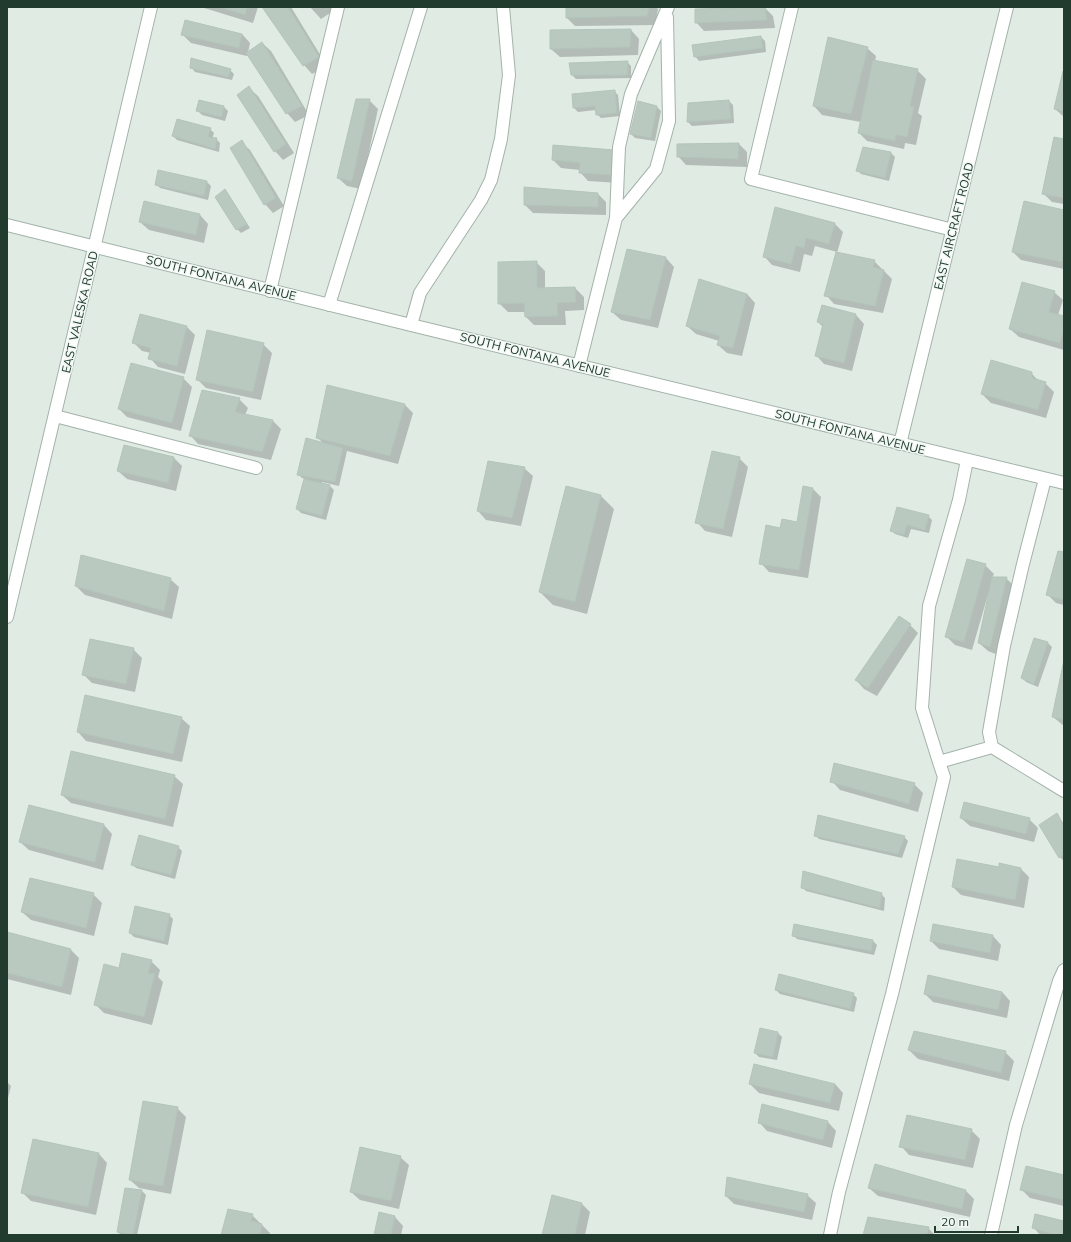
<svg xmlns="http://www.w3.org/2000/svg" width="1071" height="1242" font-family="Mulish,sans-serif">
	<rect width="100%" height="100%" fill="#e0ebe4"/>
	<path fill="#0003" d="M201 7H258L253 23Z
		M264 7H291L327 66 312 74 304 65Z
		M310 7H335L336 9 321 19Z
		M567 7H656L658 9 655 25 575 26 567 18Z
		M764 7 773 16 775 28 704 31 696 22Z
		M631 30 639 39 638 55 560 57 551 49Z
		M182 34H242L250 43 248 53 262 43 271 51 309 115 295 122 287 113 248 53 247 56 191 43Z
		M761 37 765 41 766 52 699 61 695 56Z
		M867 48 876 56 875 61 917 70 926 79 918 113 922 116 916 145 905 143 904 149 867 141 859 133 861 122 822 115 814 106Z
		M627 62 631 66V78L576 79 572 75Z
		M191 67 230 70 234 74 232 80 195 72Z
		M1064 73V117L1055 109Z
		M249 88 258 96 294 153 283 160 275 151Z
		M614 91 618 95 620 116 601 118 597 114 596 110 578 112 574 108Z
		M369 100 378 109 361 189 347 186 338 178Z
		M200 101 224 107 228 111 225 121 202 115 198 111Z
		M729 101 733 105 734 123 692 126 688 122Z
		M657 107 661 111 655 141 635 138 631 134Z
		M210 129 214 133 212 139H216L220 143 219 152 177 140 173 136Z
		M1064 140V204L1052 202 1043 193Z
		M241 142 250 150 284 206 273 213 265 204Z
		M739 144 747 152V167L686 165 678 156Z
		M613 151 619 183 588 181 580 172V170L561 168 553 160Z
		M891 153 895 157 889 181 861 174 857 170Z
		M207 182 211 186 208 200 160 188 156 184Z
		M225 190 228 194 250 228 241 233 237 229Z
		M598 194 606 202V215L533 213 525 205Z
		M1064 211V269L1021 260 1013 252Z
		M200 215 208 224 204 243 149 230 140 222Z
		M834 223 843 232 837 253 874 261 892 279 883 313 834 304 826 295 837 252 815 246 812 256 804 254 800 272 772 265 764 256Z
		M628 250 666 258 674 267 658 328 621 320 612 312Z
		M536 262 545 271V289L575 288 584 297V310L565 311 566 325H534L526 317V312H508L499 303Z
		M1054 292 1063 300 1058 315 1064 317V350L1019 337 1010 329Z
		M747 294 755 303 742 356 727 353 718 345 719 341 696 334 687 326Z
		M822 306 856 315 864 324 852 371 824 364 816 355 823 327 818 322Z
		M187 327 195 335 185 374 158 367 150 358 151 353 142 351 134 343Z
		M263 344 272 353 261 400 206 388 197 379Z
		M1031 373 1040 382 1045 383 1054 392 1046 418 991 403 982 394Z
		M183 378 192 387 181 431 127 417 119 409Z
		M328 387 405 405 413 413 398 464 347 451 339 486 322 482V484L330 486 334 490 326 520 301 513 297 509 305 479 302 478 298 474 324 444 317 437Z
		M239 399 248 408 245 415 273 421 281 429 271 460 198 444 190 435Z
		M174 458 182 466 176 491 127 479 118 471Z
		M739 458 748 467 732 537 705 531 697 522Z
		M524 468 533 476 521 526 486 520 478 511Z
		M567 487 601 496 614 509 587 614 553 605 540 592Z
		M813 489 821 497 808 578 769 572 761 563 781 529 798 523Z
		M928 516 932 520 929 533 911 529 908 538 895 534 891 530Z
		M1064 553V605L1056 603 1047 594Z
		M985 565 994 574 992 578H1006L1015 587 998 655 988 651 979 643 990 591H989L972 650 955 645 946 636Z
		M170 579 179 587 172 619 85 595 76 586Z
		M910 625 918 633 877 696 864 689 856 680Z
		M1048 643 1052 647 1038 687 1026 682 1022 678Z
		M133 649 142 658 135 692 92 683 83 674Z
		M1064 665V726L1053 717Z
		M181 718 190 726 182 762 86 741 78 732Z
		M174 776 183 784 173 827 71 803 62 795Z
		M832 781 914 784 923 793 918 812 840 790Z
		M29 806 104 825 112 834 103 870 29 850 20 842Z
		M1057 815 1064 824V861L1060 857Z
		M961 818 1029 819 1038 828 1034 842 970 826Z
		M815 835 904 837 908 841 902 858 819 839Z
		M178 847 182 851 175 879 136 868 132 864Z
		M1000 864 1021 869 1029 877 1024 908 961 895 953 887 1000 868Z
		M802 887 881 894 885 898 884 911 806 891Z
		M93 894 102 903 94 936 31 920 22 912Z
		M169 915 173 919 168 945 134 937 130 933Z
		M794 925 873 941 877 945 874 955 797 939 793 935Z
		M7 933 70 949 79 958 71 995 7 979Z
		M993 936 1001 945 998 961 939 949 931 941Z
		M151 961 160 970 158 977 163 982 152 1025 104 1013 95 1004 119 969Z
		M929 977 1002 992 1010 1001 1007 1018 933 1002 925 994Z
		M776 990 853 994 857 998 854 1012 780 994Z
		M778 1033 782 1037 777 1060 759 1057 755 1053Z
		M909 1050 1005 1052 1014 1061 1009 1081 918 1059Z
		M7 1082 11 1086 7 1102Z
		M750 1084H835L843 1093 839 1111 759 1093Z
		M177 1108 186 1117 171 1194 139 1188 130 1180Z
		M759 1122H828L836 1131 832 1148 767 1131Z
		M971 1130 980 1139 973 1168 909 1155 901 1146Z
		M34 1140 99 1154 107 1163 96 1215 31 1201 22 1192Z
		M400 1157 409 1165 399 1209 360 1200 351 1192Z
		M1064 1176V1206L1030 1198 1021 1189Z
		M869 1188 965 1190 974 1199 970 1217 878 1196Z
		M142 1191 146 1195 137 1235H121L118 1232Z
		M807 1195 816 1203 812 1220 734 1204 726 1196Z
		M552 1196 582 1204 590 1212 585 1235H543Z
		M380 1213 395 1217 403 1226 401 1235H375Z
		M252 1215 270 1233V1235H222Z
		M1064 1222V1235H1040L1034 1228Z
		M928 1228 935 1235H864Z"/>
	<path fill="#b9c9bf" stroke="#b3c5ba" d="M219 7H247L245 15Z
		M262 7H288L319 57 303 66Z
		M566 7H649L647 16 566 18Z
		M765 7 767 20 695 23V9Z
		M185 20 242 34 239 48 181 35Z
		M631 29 630 47 550 49V30Z
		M761 36 763 48 694 57 692 45Z
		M828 37 868 47 851 114 813 106Z
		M262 42 302 106 286 114 246 53Z
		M191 58 231 69 228 77 190 68Z
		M873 60 918 69 910 106 914 107 907 137 896 135 895 141 858 133Z
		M628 61 627 75H571L569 63Z
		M1063 71H1064V111L1054 109Z
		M249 86 286 144 274 152 237 95Z
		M615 90 617 113 596 115 595 106 573 108 572 94Z
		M356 99H370L352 181 337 178Z
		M199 100 224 106 222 117 196 111Z
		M729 100 731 119 687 122 688 103Z
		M638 101 657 106 651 138 630 134Z
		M177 119 211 128 208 137 217 138 215 149 172 136Z
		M1054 137 1064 139V198L1042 194Z
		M242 140 276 198 264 205 230 148Z
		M739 143 738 159 677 157V144Z
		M553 145 614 150 611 175 579 173 580 163 552 160Z
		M863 147 891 152 885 178 856 171Z
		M158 170 207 181 204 196 155 185Z
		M524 187 598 193V207L524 205Z
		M225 189 247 224 236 230 215 197Z
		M144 201 200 214 196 235 139 222Z
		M1024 201 1064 210V254L1062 262 1012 252Z
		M775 207 835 223 829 244 806 238 804 248 796 246 791 264 763 257Z
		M627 249 666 257 650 320 611 312Z
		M836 252 875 260 873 267 884 270 875 306 824 296Z
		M537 261V288L575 287 576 302 557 303 558 316 525 317 524 303 498 304V262Z
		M699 279 747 294 733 348 717 345 720 336 686 326Z
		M1022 282 1055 291 1049 312 1064 316V330L1060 343 1009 329Z
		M822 305 856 314 844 363 815 356 823 324 817 322Z
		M140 314 187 326 177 366 148 359 151 348 132 343Z
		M207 330 264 343 253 392 196 380Z
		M991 360 1032 372V378L1046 382 1038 410 981 394Z
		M131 363 184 377 172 423 118 409Z
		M327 385 405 404 390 456 316 438Z
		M202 390 240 398 235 412 273 420 262 452 189 436Z
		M306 438 343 448 335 482 297 475Z
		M124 445 174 457 168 483 117 471Z
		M712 451 740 457 723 529 695 523Z
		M488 461 525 467 512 518 477 511Z
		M304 479 330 485 322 516 296 509Z
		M566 486 601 495 575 602 539 592Z
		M803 486 813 488 799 570 759 564 766 525 780 528 782 519 797 522Z
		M897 507 929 515 925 530 907 525 904 535 890 531Z
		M1058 551 1064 552V600L1046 595Z
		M81 555 171 578 164 611 75 586Z
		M967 559 986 564 964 642 945 637Z
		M992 577H1007L990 647 978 643Z
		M899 616 911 624 868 688 855 680Z
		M1034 638 1048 642 1034 684 1021 678Z
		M90 639 134 648 126 684 82 675Z
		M1064 660V720L1052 717Z
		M85 695 182 717 173 754 77 732Z
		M71 751 175 775 165 819 61 795Z
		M834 763 915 783 909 804 830 782Z
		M964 802 1030 818 1026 834 960 818Z
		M29 805 104 824 95 862 19 842Z
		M1057 813 1064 826V855L1059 858 1039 825Z
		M818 815 905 836 898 854 814 836Z
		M139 835 179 846 171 875 131 865Z
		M957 859 999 867V863L1021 868 1015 900 952 887Z
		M803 871 882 893 880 908 801 888Z
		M30 878 94 893 86 928 21 912Z
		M135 906 170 914 164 941 129 933Z
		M794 924 873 940 871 951 792 936Z
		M933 924 993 935 990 953 930 941Z
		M7 932 71 949 62 987 7 973Z
		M122 953 152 960 148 974 155 973 144 1017 94 1005 104 964 119 968Z
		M779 974 854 993 850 1009 775 990Z
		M928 975 1002 992 998 1010 924 994Z
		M760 1028 778 1032 773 1057 754 1053Z
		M914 1031 1006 1051 1001 1073 908 1050Z
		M754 1064 835 1084 830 1103 749 1084Z
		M143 1101 178 1107 163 1186 129 1180Z
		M762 1104 828 1121 823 1140 758 1123Z
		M907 1115 972 1129 965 1160 899 1147Z
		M33 1139 99 1153 88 1207 21 1193Z
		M360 1147 401 1156 391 1201 350 1192Z
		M875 1164 966 1190 962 1209 868 1188Z
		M1026 1166 1064 1175V1200L1020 1190Z
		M727 1177 808 1194 804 1212 725 1196Z
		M125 1188 142 1190 133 1235 117 1232Z
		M552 1195 582 1203 575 1235H542Z
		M228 1209 253 1214 251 1221 262 1224 260 1235H221Z
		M379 1212 395 1216 391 1235H374Z
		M1035 1214 1064 1221V1235H1055L1032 1228Z
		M868 1217 929 1227 927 1235H863Z"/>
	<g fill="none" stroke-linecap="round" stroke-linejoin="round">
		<defs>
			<path id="minor" d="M792 7 751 179 953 230
				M616 218 656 169 669 121 667 17
				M7 225 411 325 1064 483
				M270 291 338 7
				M329 305 421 7
				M411 325 420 293 481 200 491 180 501 139 509 75 503 7
				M579 366 616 218 619 147 631 94 668 7
				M55 416 256 468
				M900 444 1007 7
				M967 460 959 500 929 606 922 708 939 762 992 747 989 732 1004 646 1023 564 1045 479
				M7 617 151 7
				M992 747 1064 791
				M830 1235 839 1192 892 994 944 777 939 762
				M991 1235 1016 1125 1059 981 1064 970"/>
		</defs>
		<use href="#minor" stroke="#a3b3aa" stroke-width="14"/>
		<use href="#minor" stroke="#fff" stroke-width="12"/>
	</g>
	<g text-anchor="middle" stroke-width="3" stroke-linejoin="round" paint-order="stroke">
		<g font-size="12" fill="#213b2f" stroke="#f1f8f3">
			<text transform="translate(954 226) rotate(-76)" y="4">EAST AIRCRAFT ROAD</text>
			<text transform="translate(221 278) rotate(14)" y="4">SOUTH FONTANA AVENUE</text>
			<text transform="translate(80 312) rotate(-77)" y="4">EAST VALESKA ROAD</text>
			<text transform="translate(535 355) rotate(14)" y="4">SOUTH FONTANA AVENUE</text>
			<text transform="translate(850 432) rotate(14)" y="4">SOUTH FONTANA AVENUE</text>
		</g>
	</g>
	<rect width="1071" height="1242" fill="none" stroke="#213b2f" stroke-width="16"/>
	<path d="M935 1226v6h83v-6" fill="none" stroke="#213b2f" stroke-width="2"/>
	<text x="941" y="1226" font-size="12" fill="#213b2f" stroke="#f1f8f3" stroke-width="3" paint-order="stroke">20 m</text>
</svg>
